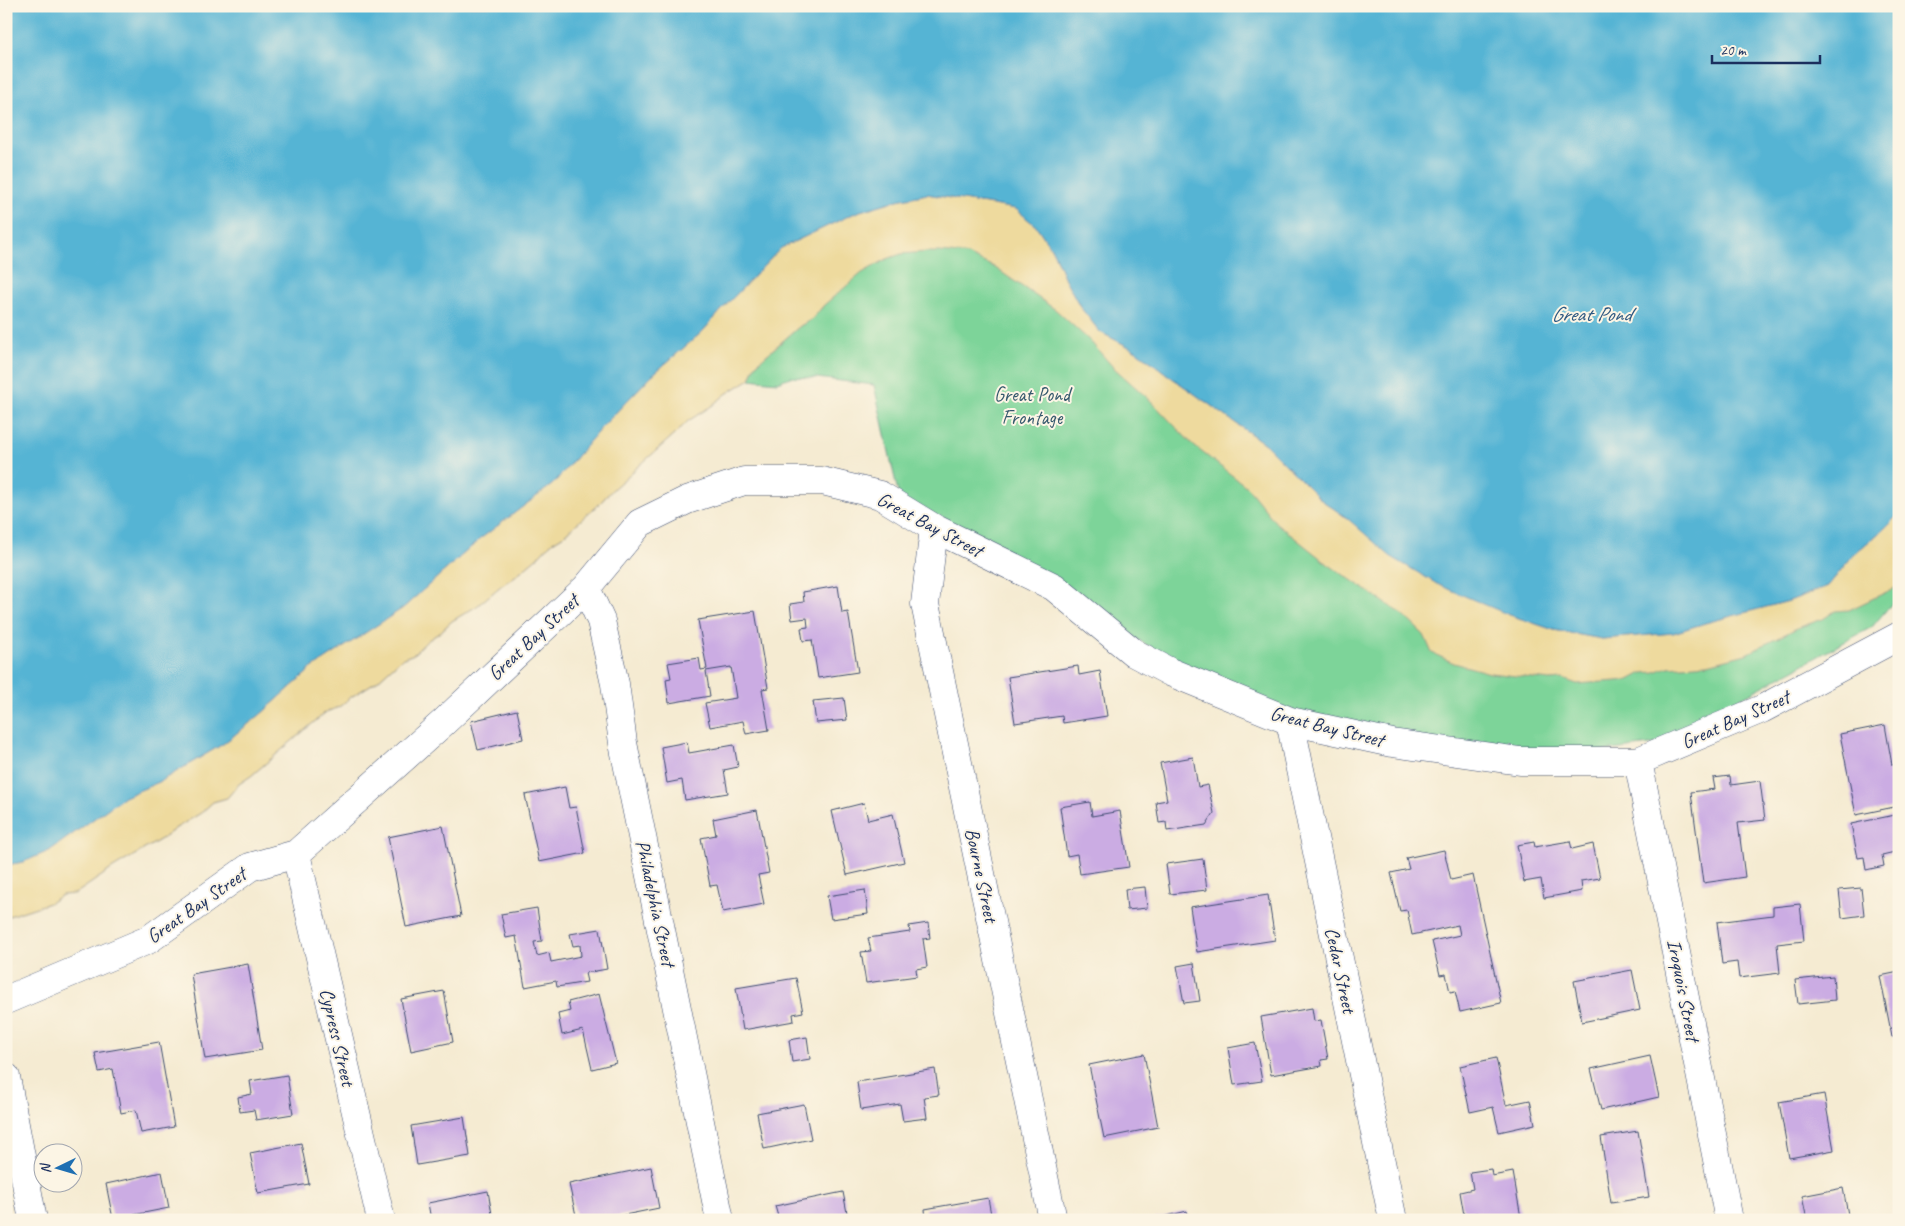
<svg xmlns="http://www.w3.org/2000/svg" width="1905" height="1226" font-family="Caveat,sans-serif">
	<rect width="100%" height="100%" fill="#fcf5e5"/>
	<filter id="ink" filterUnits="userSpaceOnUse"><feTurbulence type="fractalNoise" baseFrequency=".02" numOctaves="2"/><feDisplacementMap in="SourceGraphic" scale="10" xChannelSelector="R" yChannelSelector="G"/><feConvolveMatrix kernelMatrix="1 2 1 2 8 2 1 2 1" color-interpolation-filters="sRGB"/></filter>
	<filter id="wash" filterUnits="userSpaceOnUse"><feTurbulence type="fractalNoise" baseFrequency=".0096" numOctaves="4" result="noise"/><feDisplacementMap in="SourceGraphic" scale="20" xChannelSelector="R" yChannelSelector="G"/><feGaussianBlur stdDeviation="1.12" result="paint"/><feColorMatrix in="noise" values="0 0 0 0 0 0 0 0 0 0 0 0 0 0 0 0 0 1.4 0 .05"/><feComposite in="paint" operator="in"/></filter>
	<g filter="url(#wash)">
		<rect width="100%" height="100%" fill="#f5ebd2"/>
		<path fill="#7dd499" stroke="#4c827c" d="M868 224 1899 489V595L1872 627 1657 744 1531 761 1276 718 901 506 874 385 817 378 790 377 777 382 750 379 756 364 800 326 812 319 824 305Z"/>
		<path fill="#eeda9e" stroke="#84847e" d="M927 194 1016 209 1037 227 1053 251 1065 279 1081 308 1100 332 1137 351 1168 375 1265 444 1320 499 1347 518 1507 614 1554 630 1602 639 1673 633 1705 623 1789 601 1828 586 1854 554 1886 527 1899 514V586L1849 610 1835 611 1823 619 1797 628 1746 654 1708 664 1668 667 1655 672 1642 673 1629 680 1577 684 1563 679 1550 680 1490 673 1454 663 1432 653 1424 635 1403 615 1329 565 1276 523 1247 487 1194 446 1151 401 1113 367 1090 341 1056 310 994 267 967 255 940 252H926L901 254 887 259 862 273 824 305 812 319 800 326 756 364 750 379 726 394 713 405 688 421 675 434 613 489 601 502 564 535 551 543 539 556 514 577 502 585 477 606 452 621 439 633 427 641 414 654 401 659 377 681 351 697 339 707 326 712 251 776 239 784 227 798 213 802 201 813 176 828 163 838 113 868 75 894 62 895 49 903 6 917V865L23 862 49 851 124 797 159 782 223 744 261 714 312 668 403 608 480 539 553 484 601 428 651 376 702 332 728 303 781 248 857 212 897 200Z"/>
		<path fill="#55b4d4" stroke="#387299" d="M6 6H1899V514L1886 527 1854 554 1828 586 1789 601 1705 623 1673 633 1602 639 1554 630 1507 614 1474 600 1437 584 1390 556 1347 518 1320 499 1265 444 1168 375 1137 351 1100 332 1081 308 1065 279 1053 251 1037 227 1016 209 927 194 897 200 857 212 781 248 728 303 702 332 651 376 601 428 553 484 480 539 403 608 312 668 261 714 223 744 159 782 124 797 49 851 23 862 6 865Z"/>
		<g id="blocks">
			<path fill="#cbace3" d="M838 586 842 613 848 612 858 672 818 678 812 640 803 641 801 628 808 627 807 618 792 620 790 604 804 602 803 592Z
				M755 611 768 688 762 689 769 730 746 734 743 721 710 727 705 703 736 698 731 667 706 671 710 696 669 703 666 679 671 678 668 663 699 658 701 670 707 669 698 620Z
				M1078 666 1079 675 1100 671 1107 716 1063 723 1062 716 1015 723 1008 677Z
				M844 698 847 720 816 723 813 701Z
				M517 710 523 739 478 750 471 721Z
				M1885 725 1892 765 1899 764V806L1856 815 1840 734Z
				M687 742 689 753 734 745 738 767 724 770 728 793 685 800 682 780 667 783 661 747Z
				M1193 757 1198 787 1208 785 1214 813 1206 825 1167 831 1166 822 1159 823 1156 802 1167 800 1160 763Z
				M1730 776 1731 785 1760 781 1765 820 1738 823 1745 877 1703 883 1691 792 1715 789 1713 778Z
				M565 787 569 808 576 807 585 853 539 862 525 795Z
				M1090 802 1092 816 1120 811 1129 867 1080 874 1077 854 1067 856 1060 807Z
				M864 803 868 820 893 814 904 862 847 875 832 811Z
				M757 810 769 873 758 875 764 904 723 912 717 885 710 886 701 838 716 835 713 819Z
				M1895 815 1899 832V851L1882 855 1884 866 1866 870 1864 857 1858 858 1851 824Z
				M443 826 461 916 406 927 388 837Z
				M1570 841 1572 849 1593 844 1600 878 1581 881 1582 891 1544 898 1541 879 1524 882 1517 845 1534 842 1535 847Z
				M1444 850 1451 880 1473 875 1501 1003 1460 1012 1455 991 1450 992 1446 974 1440 975 1432 941 1460 935 1458 925 1412 935 1407 910 1400 911 1391 873 1409 869 1406 858Z
				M1203 859 1207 890 1170 894 1166 864Z
				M1145 887 1147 908 1127 910 1125 889Z
				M1861 888 1864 915 1842 918 1839 890Z
				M865 890 868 914 831 919 827 896Z
				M1268 895 1275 940 1197 952 1190 907Z
				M1800 904 1804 941 1777 944 1780 973 1739 978 1737 962 1722 964 1717 922 1773 915V907Z
				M537 908 542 941 534 942 537 956 549 953 551 962 581 956 580 945 573 946 570 934 600 929 607 969 585 973 587 982 557 987 556 981 525 987 516 936 506 938 501 914Z
				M928 923 930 938 923 939 927 967 916 969 917 976 866 983 861 952 871 951 868 938 910 932 909 926Z
				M1194 963 1200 1001 1184 1003 1177 966Z
				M248 964 262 1050 205 1059 191 974Z
				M1632 970 1640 1010 1582 1022 1574 981Z
				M1899 972V1036L1892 1037 1880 976Z
				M1833 976 1835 1000 1798 1004 1795 980Z
				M796 978 803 1012 793 1014 794 1021 743 1030 736 988Z
				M444 991 453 1042 411 1051 401 999Z
				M599 994 616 1063 592 1069 583 1030 562 1035 558 1014 570 1011 568 1002Z
				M1312 1008 1314 1021 1321 1020 1328 1059 1321 1060 1322 1066 1271 1075 1261 1017Z
				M807 1037 810 1059 792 1062 789 1040Z
				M159 1042 174 1127 141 1133 136 1110 121 1113 113 1069 99 1072 95 1053Z
				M1255 1043 1262 1081 1234 1085 1228 1048Z
				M1144 1054 1158 1127 1104 1138 1089 1065Z
				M1650 1056 1659 1097 1601 1110 1591 1069Z
				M1496 1058 1506 1105 1530 1100 1535 1124 1499 1132 1493 1107 1470 1112 1460 1066Z
				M935 1069 939 1095 924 1097 927 1118 903 1121 900 1104 861 1110 857 1082Z
				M287 1075 293 1114 256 1120 254 1110 240 1112 238 1097 252 1094 250 1081Z
				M1824 1094 1834 1150 1789 1158 1779 1102Z
				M804 1104 811 1139 764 1149 757 1113Z
				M464 1117 470 1156 417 1165 411 1126Z
				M1638 1131 1649 1197 1611 1203 1601 1137Z
				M301 1143 309 1184 258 1193 250 1153Z
				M651 1167 659 1208 600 1220H577L569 1184Z
				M1491 1169 1492 1176 1513 1172 1521 1218 1479 1220 1477 1213 1464 1215 1460 1192 1473 1189 1470 1172Z
				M162 1172 169 1208 113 1219 106 1184Z
				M1843 1188 1849 1220H1807L1802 1196Z
				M488 1191 493 1220H431L428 1203Z
				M843 1192 848 1218 839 1220H779L775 1206Z
				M988 1198 992 1220H926L925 1209Z
				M1187 1211 1189 1220H1155V1219Z"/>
		</g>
	</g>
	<g filter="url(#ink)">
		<use href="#blocks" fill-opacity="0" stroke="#3c4b6f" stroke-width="1"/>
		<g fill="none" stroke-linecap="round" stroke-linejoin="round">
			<defs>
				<path id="street" d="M934 528 925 604 1053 1220
					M586 588 601 621 615 684 623 743 720 1220
					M1290 721 1393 1220
					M1638 761 1729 1220
					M296 854 381 1220
					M6 1000 148 940 250 867 296 854 445 721 586 588 640 523 687 500 744 481H822L880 495 934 528 1054 587 1134 653 1170 672 1290 721 1392 743 1520 761H1638L1762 709 1899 636
					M6 1077 33 1220"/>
			</defs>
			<use href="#street" stroke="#3c4b6f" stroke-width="29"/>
			<use href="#street" stroke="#fff" stroke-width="28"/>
		</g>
	</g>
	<g text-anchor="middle" stroke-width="4" stroke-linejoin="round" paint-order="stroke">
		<g font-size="20" fill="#34586d" stroke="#fcf5e5">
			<text x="1032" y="401">Great Pond<tspan x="1032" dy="23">Frontage</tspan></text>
		</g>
		<g font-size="20" fill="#1b2f5e" stroke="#fcf5e5">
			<text transform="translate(930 524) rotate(28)" y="7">Great Bay Street</text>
			<text transform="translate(533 637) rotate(-43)" y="7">Great Bay Street</text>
			<text transform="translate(1735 719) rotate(-24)" y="7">Great Bay Street</text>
			<text transform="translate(1327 726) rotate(14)" y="7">Great Bay Street</text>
			<text transform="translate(982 875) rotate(78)" y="7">Bourne Street</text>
			<text transform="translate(656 903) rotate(78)" y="7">Philadelphia Street</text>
			<text transform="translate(196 905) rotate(-35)" y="7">Great Bay Street</text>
			<text transform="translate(1341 970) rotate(78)" y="7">Cedar Street</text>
			<text transform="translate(1684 990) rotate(79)" y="7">Iroquois Street</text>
			<text transform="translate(338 1037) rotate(77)" y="7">Cypress Street</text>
		</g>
		<g font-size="21" font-style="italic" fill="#2c5781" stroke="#fcf5e5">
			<text x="1591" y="321">Great Pond</text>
		</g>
	</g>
	<rect width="1905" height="1226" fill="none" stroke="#fcf5e5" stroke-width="25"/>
	<g transform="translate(58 1168) rotate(265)"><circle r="24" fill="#fcf5e5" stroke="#a2a6af"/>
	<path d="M0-4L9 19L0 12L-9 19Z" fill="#1f6fb2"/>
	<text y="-8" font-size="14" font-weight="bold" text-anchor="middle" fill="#1b2f5e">N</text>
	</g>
	<path d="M1712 55v8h108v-8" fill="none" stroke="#1b2f5e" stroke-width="2.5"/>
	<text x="1720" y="55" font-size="15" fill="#1b2f5e" stroke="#fcf5e5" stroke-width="4" paint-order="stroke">20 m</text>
</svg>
